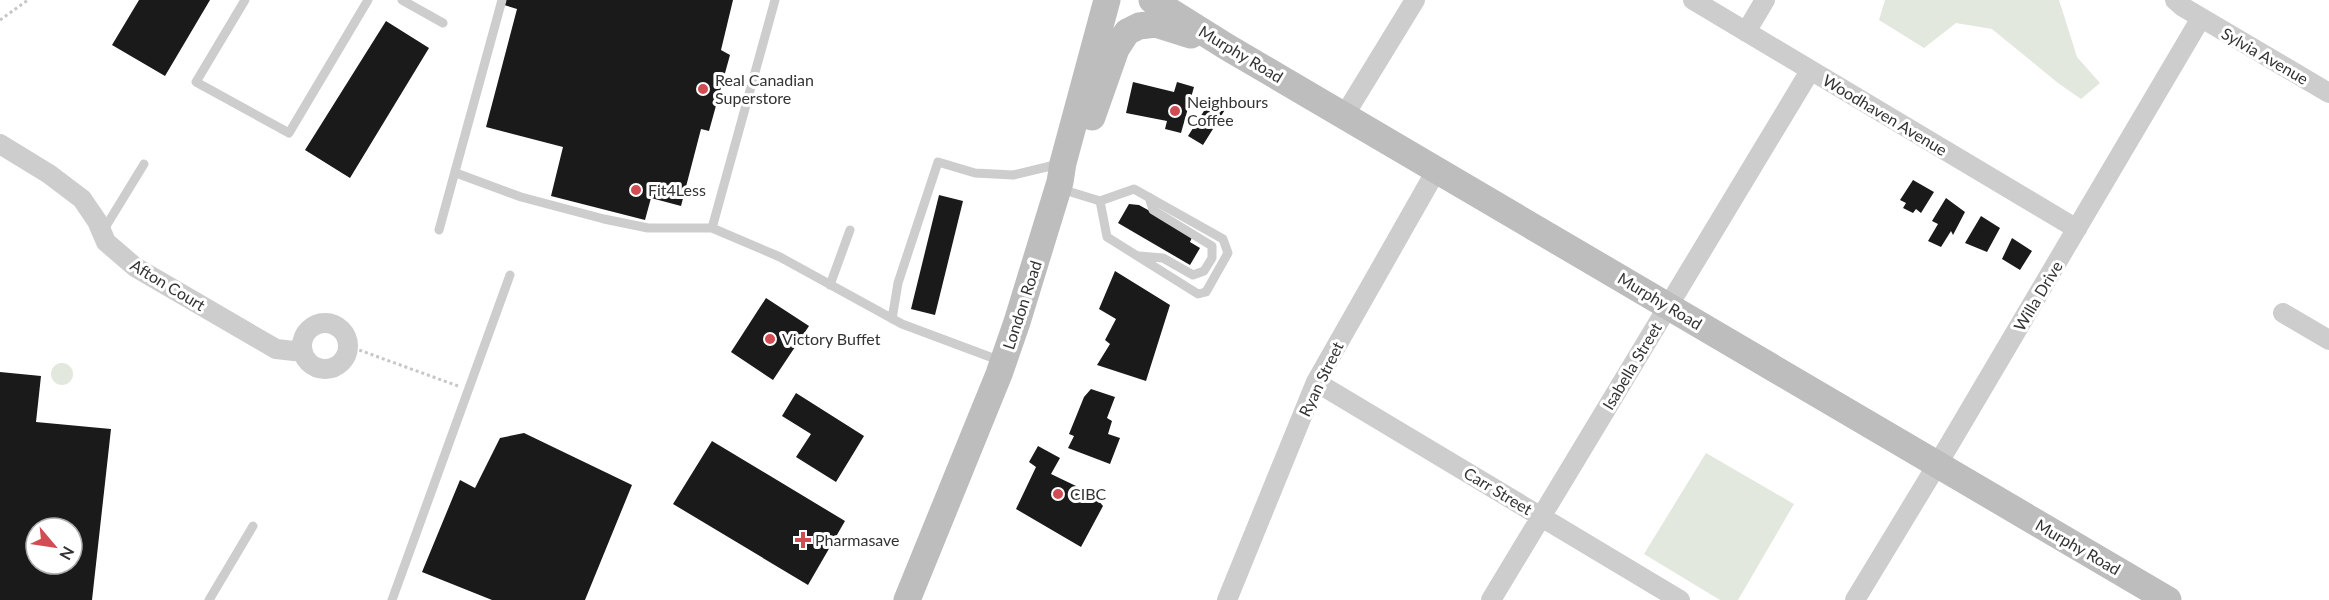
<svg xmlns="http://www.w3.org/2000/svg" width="2329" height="600" font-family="Lato,sans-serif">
	<rect width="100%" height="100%" fill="#fff"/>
	<path fill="#e2e8dd" d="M1885 0H2059L2077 57 2100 83 2081 99 2058 83 1992 29 1956 23 1924 48 1879 20Z
		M51 374a11 11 0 1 1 22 0a11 11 0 1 1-22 0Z
		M1706 453 1794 504 1738 600H1720L1644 554Z"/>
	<path fill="#1a1a1a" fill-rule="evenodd" d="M139 0H210L165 76 112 45Z
		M506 0H733L721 50 730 55 709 131 701 129 681 206 651 198 645 220 551 196 563 147 486 127 517 9 504 5Z
		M386 21 429 48 350 178 305 150Z
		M1133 82 1174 92 1177 82 1194 87 1181 133 1165 129 1167 121 1126 113Z
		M1211 100 1226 108 1203 145 1188 136Z
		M1913 180 1934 192 1921 213 1916 209 1913 213 1903 208 1906 203 1900 200Z
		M939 195 963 201 935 315 911 309Z
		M1946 198 1965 212 1953 235 1951 231 1941 247 1928 241 1938 224 1932 221Z
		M1129 204 1139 205 1193 235 1190 242 1200 248 1190 265 1118 223Z
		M1981 216 2000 228 1987 252 1965 243Z
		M2012 238 2032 251 2020 270 2002 259Z
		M1115 271 1170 305 1146 381 1097 365 1110 344 1105 340 1116 319 1099 309Z
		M766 298 809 326 773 380 731 352Z
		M0 372 41 376 36 422 111 429 92 600H0ZM36 528H72V564H36Z
		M1091 389 1115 397 1107 418 1112 421 1108 434 1120 438 1110 464 1068 448 1074 436 1069 434 1084 397Z
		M796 393 864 436 836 482 796 457 811 434 782 416Z
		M524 433 632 485 585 600H492L422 572 460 480 475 488 500 438Z
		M712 441 845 521 808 585 673 504Z
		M1038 446 1060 458 1051 474 1099 497 1098 500 1103 506 1081 547 1016 509 1036 467 1029 462Z"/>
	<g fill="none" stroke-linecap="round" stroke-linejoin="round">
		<path stroke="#c7c7c7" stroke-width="3" stroke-dasharray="3 3" stroke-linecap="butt" d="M0 20 28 0
			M348 346 458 386"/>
		<path stroke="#cdcdcd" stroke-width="9" d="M245 0 196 82 289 133 368 0
			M402 0 443 23
			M775 0 712 228 780 257 902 324 1001 361
			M456 173 521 197 604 219 648 228H712
			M1061 189 1100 201 1134 189 1223 239 1228 253 1206 292 1198 294 1107 237 1100 201
			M439 230 502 0
			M103 231 144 164
			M1139 256 1163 258 1193 275 1204 271 1212 258V246L1153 210 1149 197
			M830 285 850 230
			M892 319 898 283 938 162 975 173 1013 175 1059 164
			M209 600 253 526
			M392 600 510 275"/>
		<path stroke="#cdcdcd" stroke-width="20" d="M1693 0 2077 229
			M2175 0 2183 7 2329 93
			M1746 32 1765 0
			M1344 116 1415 0
			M0 144 49 174 82 199 97 221 106 242 135 267 276 349 303 352
			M2283 313 2329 340
			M302 346a23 23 0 1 1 46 0a23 23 0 1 1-46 0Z
			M1316 382 1680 600
			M1227 600 1316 382 1437 169
			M1491 600 1810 71
			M1855 600 1949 445 2201 18"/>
		<path stroke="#bdbdbd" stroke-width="27" d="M1152 0 1227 47 2168 600
			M1092 117 1116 49 1127 32 1139 26 1156 24 1191 35
			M907 600 999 374 1017 322 1060 182 1063 163 1107 0"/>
	</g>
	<g fill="#d24c53" stroke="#fff" stroke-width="2">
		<circle cx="703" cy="89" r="6"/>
		<circle cx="1175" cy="111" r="6"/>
		<circle cx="636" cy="190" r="6"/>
		<circle cx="770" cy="339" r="6"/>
		<circle cx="1058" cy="494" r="6"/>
		<path d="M800 531h6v6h6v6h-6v6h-6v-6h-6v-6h6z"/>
	</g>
	<g text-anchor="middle" stroke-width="6" stroke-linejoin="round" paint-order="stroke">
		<g font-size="16" fill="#333" stroke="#fff">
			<text transform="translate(1241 54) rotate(31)" y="6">Murphy Road</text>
			<text transform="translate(2265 56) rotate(30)" y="6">Sylvia Avenue</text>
			<text transform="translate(1885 115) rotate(31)" y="6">Woodhaven Avenue</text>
			<text transform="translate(168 285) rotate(31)" y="6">Afton Court</text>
			<text transform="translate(2038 296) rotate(-59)" y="6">Willa Drive</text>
			<text transform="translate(1660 301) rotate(31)" y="6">Murphy Road</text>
			<text transform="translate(1022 305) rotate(-72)" y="6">London Road</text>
			<text transform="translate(1632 366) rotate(-59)" y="6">Isabella Street</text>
			<text transform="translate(1321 379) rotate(-64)" y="6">Ryan Street</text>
			<text transform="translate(1498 491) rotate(31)" y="6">Carr Street</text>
			<text transform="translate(2078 547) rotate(30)" y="6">Murphy Road</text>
		</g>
		<g font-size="16" fill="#333" stroke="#fff" text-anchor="start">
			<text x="715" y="86">Real Canadian<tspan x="715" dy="18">Superstore</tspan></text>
			<text x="1187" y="108">Neighbours<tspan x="1187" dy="18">Coffee</tspan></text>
			<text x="648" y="196">Fit4Less</text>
			<text x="782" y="345">Victory Buffet</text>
			<text x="1070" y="500">CIBC</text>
			<text x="815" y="546">Pharmasave</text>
		</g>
	</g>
	<g transform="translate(54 546) rotate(119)"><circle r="28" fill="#ffffff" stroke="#adadad" stroke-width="1.5"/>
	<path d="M0-4.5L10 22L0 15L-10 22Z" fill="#d24c53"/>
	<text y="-9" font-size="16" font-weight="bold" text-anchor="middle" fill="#333333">N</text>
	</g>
</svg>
